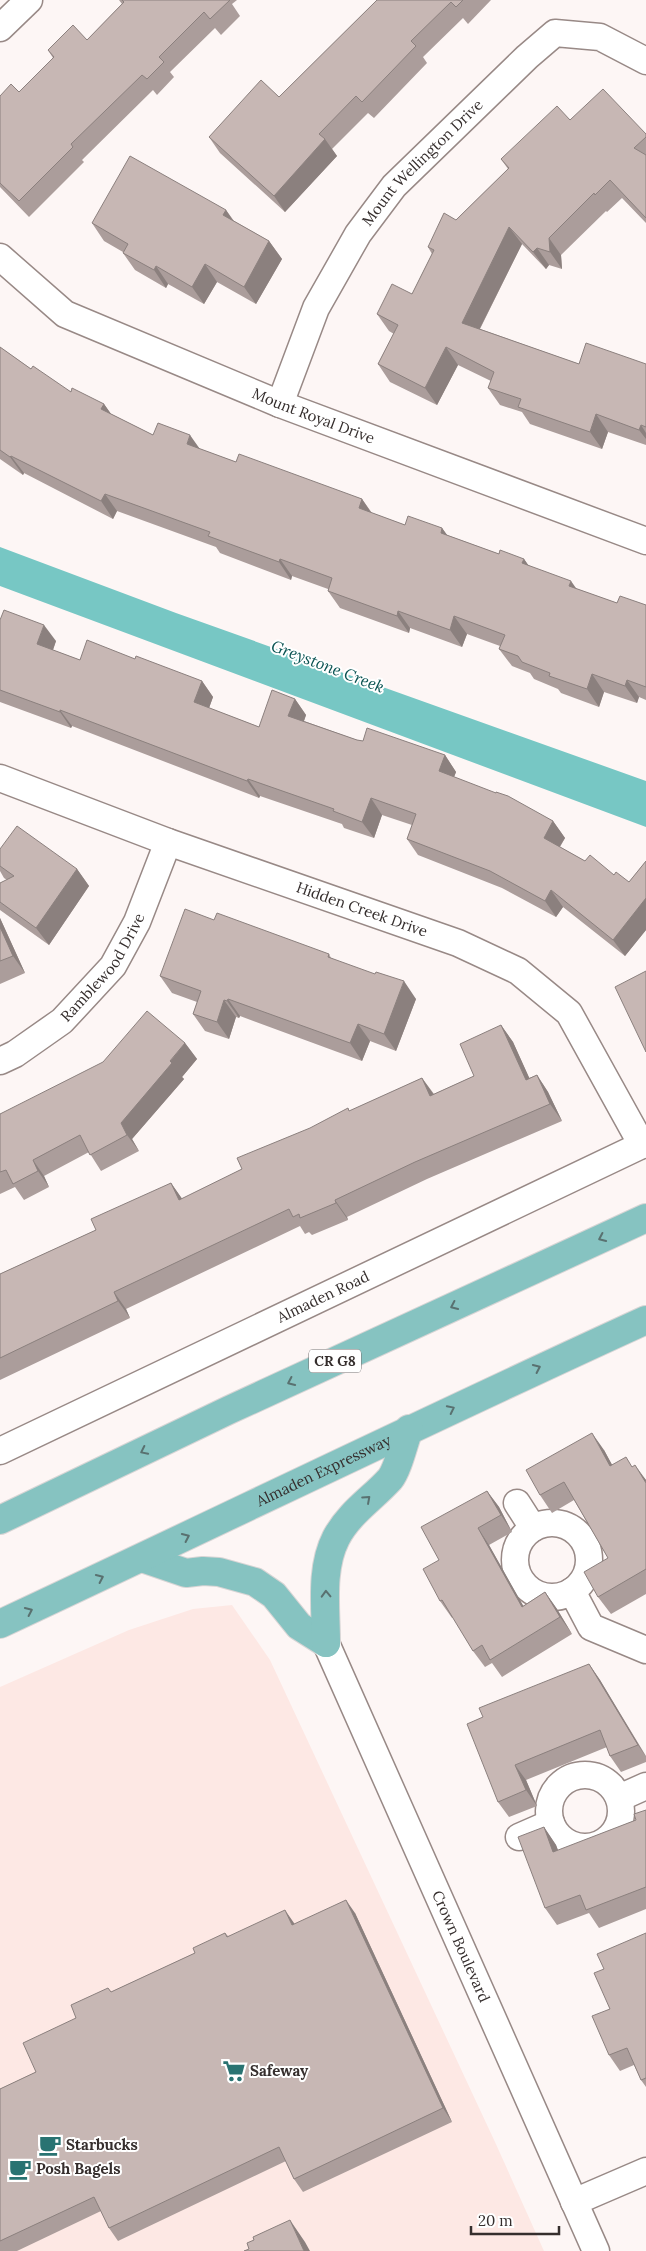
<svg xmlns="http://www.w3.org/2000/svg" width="646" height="2251" font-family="Lora,serif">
	<rect width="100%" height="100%" fill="#fdf6f5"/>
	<path fill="#fde8e4" d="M232 1605 270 1660 495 2142 544 2251H0V1687L129 1630 193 1609Z"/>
	<path fill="#77c7c4" d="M0 547 176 613 646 781V827L0 586Z"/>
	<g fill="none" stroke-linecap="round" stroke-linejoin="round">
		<defs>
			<g id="minor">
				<path d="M0 28 29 0"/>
				<path id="s1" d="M0 257 65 314 280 404 646 541"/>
				<path id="s2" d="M280 404 316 308 358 234 394 186 527 57 555 33 600 37 646 61"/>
				<path id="s3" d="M0 778 168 842 458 943 518 971 569 1013 642 1145"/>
				<path id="s4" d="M0 1061 15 1054 62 1021 113 966 137 922 168 842"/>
				<path id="s5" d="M0 1451 646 1143"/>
				<path d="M517 1503 533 1528"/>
				<circle cx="552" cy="1560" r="37"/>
				<path d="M572 1591 591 1627 646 1650"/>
				<path id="s6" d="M326 1643 596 2251"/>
				<circle cx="585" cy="1811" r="36"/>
				<path d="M619 1798 646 1786"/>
				<path d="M519 1837 551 1823"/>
				<path d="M574 2202 646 2171"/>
			</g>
			<g id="primary">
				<path d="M0 1520 229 1410 646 1218"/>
				<path d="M142 1558 186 1573 203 1571 219 1572 255 1582 274 1595 299 1626 326 1643"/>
				<path id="s7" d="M0 1624C216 1523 429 1419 646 1320"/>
				<path d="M326 1643C326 1609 320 1569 336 1538 349 1513 372 1499 390 1479 398 1469 404 1442 409 1429"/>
			</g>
		</defs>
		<use href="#minor" stroke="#988986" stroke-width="29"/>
		<use href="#primary" stroke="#d7d5d5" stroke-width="30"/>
		<use href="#minor" stroke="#fff" stroke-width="26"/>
		<use href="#primary" stroke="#86c3c1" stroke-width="28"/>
	</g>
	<path fill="#ab9d9b" d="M119 0H237L232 4 240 16 221 35 215 28 170 72 174 77 157 95 153 90 82 160 84 162 29 217 0 187V96L19 92 53 58 48 50 87 40 122 4Z
		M377 0H491L468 24 463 18 423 57 427 63 374 118 368 113 332 149 337 156 285 212 220 153 209 137 279 97Z
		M570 120 646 134V223L622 198 607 212 606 211 561 255 562 269 549 265 546 269 522 244 480 329 579 364H646V445L608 432 602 449 530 424 522 412 500 405 488 388 491 381 458 365 437 405 390 382 378 364 394 334 389 331 377 314 412 294 432 254 428 247 508 169 501 159Z
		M226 210 234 221 269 241 282 259 256 304 217 282 204 304 168 284 166 288 135 270 123 253V252L104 241 92 223Z
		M0 347 31 369 71 392 104 404 111 414 153 435 200 449 236 462 362 499 372 513 405 525 442 528 447 535 499 554 524 559 528 565 577 589 617 603 646 605V700L639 697 637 703 604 692 599 707 561 693 558 689 534 679 530 673 512 666 499 649 500 646 467 634 462 647 410 628 409 633 340 608 328 591V589L292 576 291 580 220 553 216 547 117 511 113 519 24 473 23 475 0 459Z
		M0 620 56 641 53 650 80 660 135 659 202 681 213 697 209 708 259 727 295 699 306 715 304 721 357 740 445 755 456 772 454 777 553 821 565 838 560 847 585 861 629 882 646 861V930L625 956 563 907 556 917 502 888 418 855 407 839 412 825 382 815 374 838 344 828 342 824 260 796 259 798 72 726 71 728 0 702Z
		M0 849 77 869 89 886 49 945 0 910V883L7 880 4 878 0 871Z
		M0 918 25 973 0 984Z
		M329 954 331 958 416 999 396 1051 370 1041 362 1061 240 1016 239 1018 236 1017 229 1039 205 1031 193 1014 197 1002 172 993 160 976Z
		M501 1025 513 1042 529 1078 537 1075 548 1092 562 1121 427 1179 347 1217 348 1220 312 1235 309 1232 305 1234 300 1226 126 1309 130 1318 0 1380V1274L96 1230 171 1183 182 1199 242 1169 350 1111 422 1078 434 1094 474 1076Z
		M185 1043 197 1059 182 1077 184 1079 132 1139 139 1151 101 1171 89 1152 44 1176 49 1187 24 1200 15 1187 0 1194V1114Z
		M604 1450 612 1465 633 1467 646 1480V1594L611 1614 598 1597 608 1558 574 1500 552 1513 540 1495Z
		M487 1491 499 1507 512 1532 489 1545 523 1606 545 1592 557 1609 572 1634 502 1677 492 1663 485 1667 473 1651 453 1617 452 1618 440 1601 439 1560Z
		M589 1664 600 1680 646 1756V1762L621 1772 610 1756 607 1747 526 1780 537 1806 509 1817 498 1802 483 1717Z
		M646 1810V1909L599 1928 589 1913 557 1925 545 1908 544 1827 556 1845 558 1851 636 1820Z
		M355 1913 452 2122 303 2192 294 2179 286 2161 118 2241 109 2228 101 2211 17 2251H0V2089L36 2072 76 2018 108 1988 111 1992 195 1953 225 1933 228 1936Z
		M646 1933V2087L641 2080 634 2065 620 2071 609 2055 610 2009 604 1969Z"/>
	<path fill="#8b807e" d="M325 139 337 156 285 212 274 196Z
		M226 210 238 228 223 215Z
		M509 227 522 244 474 340 462 323Z
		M549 238 561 255 562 269 550 252Z
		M269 241 282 259 256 304 244 287Z
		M537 248 549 265 546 269 533 252Z
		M205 264 217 282 204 304 192 287Z
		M156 266 168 284 166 288 154 270Z
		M446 347 458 365 437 405 425 388Z
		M104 404 116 421 101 409Z
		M596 414 608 432 602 449 590 432Z
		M641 425 646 433V439L639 430Z
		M190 435 202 452 187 444Z
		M11 456 24 473 23 475 10 457Z
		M105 494 117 511 113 519 101 501Z
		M362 499 374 517 359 508Z
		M442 528 455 546 441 533Z
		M280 559 292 576 291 580 279 562Z
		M524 559 536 576 522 563Z
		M571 581 583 598 569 586Z
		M398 611 410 628 409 633 397 616Z
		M454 616 467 634 462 647 450 630Z
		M44 625 56 641 49 661 37 644Z
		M592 674 604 692 599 707 587 689Z
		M627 680 639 697 637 703 625 686Z
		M202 681 213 697 205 719 194 702Z
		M295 699 306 715 300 732 288 716Z
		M60 710 72 726 71 728 60 712Z
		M445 755 456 772 450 787 439 771Z
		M248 779 260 796 259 798 247 781Z
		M371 798 382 815 374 838 362 822Z
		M553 821 565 838 555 854 544 838Z
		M77 869 89 886 49 945 36 928Z
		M551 890 563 907 556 917 545 901Z
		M646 898V930L625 956 613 940Z
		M0 918 25 973 13 956 0 927Z
		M404 981 416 999 396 1051 384 1034Z
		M228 999 240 1016 239 1018 227 1001Z
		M224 1000 236 1017 229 1039 217 1022Z
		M358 1024 370 1041 362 1061 350 1043Z
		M501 1025 513 1042 538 1097 526 1080Z
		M185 1043 197 1059 182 1077 184 1079 132 1139 139 1151 127 1135 121 1123Z
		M537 1075 548 1092 562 1121 550 1104Z
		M422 1078 434 1095 430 1096Z
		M33 1160 44 1176 49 1187 38 1171Z
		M171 1183 183 1200H179Z
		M335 1200 347 1217 348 1220 336 1203Z
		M114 1292 126 1309 130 1318 118 1301Z
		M592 1433 604 1450 622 1483 610 1466Z
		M635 1465 646 1480V1483Z
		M487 1491 499 1507 512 1532 501 1515Z
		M478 1528 489 1545 533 1623 522 1607Z
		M545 1592 557 1609 572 1634 560 1617Z
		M589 1664 600 1680 646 1757 638 1745Z
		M515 1765 526 1780 537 1806 526 1790Z
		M544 1827 556 1845 566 1870 553 1852Z
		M346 1900 355 1913 452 2122 443 2108Z
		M285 1910 294 1923 301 1938 292 1925Z
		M290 2220 305 2242 310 2251H304Z"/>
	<path fill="#c7b7b4" stroke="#8b807e" d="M122 0H230L210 19 204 12 159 57 164 62 147 79 142 75 71 144 73 147 19 201 0 183V96L11 84 19 92 54 57 48 50 73 25 87 40 124 2Z
		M377 0H463L456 7 451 2 411 41 416 46 362 102 356 96 319 134 325 139 274 196 209 137 261 80 279 97Z
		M603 89 646 134V137L634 148 646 155V218L610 180 595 195 594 193 549 238 550 252 537 248 533 252 509 227 462 323 579 364 586 343 646 364V427L641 425 639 430 596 414 590 432 518 407 521 399 488 388 494 372 446 347 425 388 378 364 398 325 377 314 392 284 412 294 434 250 428 247 444 213 456 220 509 168 501 159 557 106 570 120Z
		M130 156 226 210 223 215 269 241 244 287 205 264 192 287 156 266 154 270 123 253 128 244 92 223Z
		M0 347 31 369 33 366 71 392 72 388 104 404 101 409 153 435 158 423 190 435 187 444 236 462 239 454 362 499 359 508 405 525 408 516 442 528 441 533 499 554 500 550 524 559 522 563 571 581 569 586 617 603 620 596 646 605V687L627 680 625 686 592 674 587 689 549 676 550 673 522 662 518 656 499 649 505 635 454 616 450 630 398 611 397 616 328 591 332 578 280 559 279 562 208 536 210 532 105 494 101 501 11 456 10 457 0 450Z
		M4 610 44 625 37 644 80 660 87 640 135 659 136 656 202 681 194 702 259 727 272 690 295 699 288 716 357 740 363 741 367 728 445 755 439 771 496 793V792L508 796 553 821 544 838 585 861 590 855 614 875 616 872 629 882 646 861V898L613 940 551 890 545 901 490 871 407 839 416 814 371 798 362 822 333 811 334 809 248 779 247 781 60 710V712L0 690V620Z
		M17 826 77 869 36 928 0 902V883L14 876 0 866V849Z
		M185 909 214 920 217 913 329 954 328 957 375 974 376 972 404 981 384 1034 358 1024 350 1043 228 999 227 1001 224 1000 217 1022 193 1014 201 991 160 976Z
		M0 927 13 956 0 961Z
		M646 971V1052L615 987Z
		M147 1011 185 1043 170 1061 172 1063 121 1123 127 1135 90 1155 80 1135 33 1160 38 1171 13 1184 6 1170 0 1172V1114L103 1062Z
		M501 1025 526 1080 537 1075 550 1104 415 1162 335 1200 336 1203 300 1218 299 1214 293 1217 289 1209 114 1292 118 1301 0 1358V1274L96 1230 91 1219 171 1183 179 1200 242 1169 237 1158 310 1128 348 1108 349 1111 422 1078 430 1096 474 1076 460 1044Z
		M592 1433 610 1466 626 1457 632 1467 635 1465 646 1483V1569L598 1597 584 1572 608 1558 564 1482 540 1495 526 1470Z
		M487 1491 501 1515 478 1528 522 1607 545 1592 560 1617 490 1660 482 1645 473 1651 442 1600 440 1601 423 1569 439 1560 421 1527Z
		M589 1664 638 1745 610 1756 600 1730 515 1765 526 1790 498 1802 467 1724 483 1717 479 1708Z
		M646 1810V1887L586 1910 580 1895 545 1908 518 1837 544 1827 553 1852 636 1820 634 1814Z
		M346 1900 443 2108 294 2179 279 2147 109 2228 94 2197 0 2241V2089L36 2072 23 2043 76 2018 71 2005 108 1988 111 1992 195 1953 193 1948 225 1933 227 1937 285 1910 292 1925Z
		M646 1933V2078L641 2080 627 2048 609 2055 592 2016 610 2009 594 1973 604 1969 597 1954Z
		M290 2220 304 2251H244L249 2249 247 2243 254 2240 253 2237Z"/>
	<defs><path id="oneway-chevron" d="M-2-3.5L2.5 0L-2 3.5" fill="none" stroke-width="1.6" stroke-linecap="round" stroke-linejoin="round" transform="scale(1.25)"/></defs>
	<g stroke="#597170">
		<use href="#oneway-chevron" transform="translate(602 1238) rotate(155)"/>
		<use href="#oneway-chevron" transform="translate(454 1306) rotate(155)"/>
		<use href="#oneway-chevron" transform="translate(537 1368) rotate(-25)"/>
		<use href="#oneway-chevron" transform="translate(291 1382) rotate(155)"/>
		<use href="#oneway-chevron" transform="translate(451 1409) rotate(-26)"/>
		<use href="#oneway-chevron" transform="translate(144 1451) rotate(154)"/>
		<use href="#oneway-chevron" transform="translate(367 1499) rotate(-42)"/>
		<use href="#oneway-chevron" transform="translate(186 1537) rotate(-25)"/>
		<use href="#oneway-chevron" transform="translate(100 1578) rotate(-25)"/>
		<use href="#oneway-chevron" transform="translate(326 1594) rotate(-92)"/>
		<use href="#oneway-chevron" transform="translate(29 1611) rotate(-25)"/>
	</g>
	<defs>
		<symbol id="supermarket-bare" viewBox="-9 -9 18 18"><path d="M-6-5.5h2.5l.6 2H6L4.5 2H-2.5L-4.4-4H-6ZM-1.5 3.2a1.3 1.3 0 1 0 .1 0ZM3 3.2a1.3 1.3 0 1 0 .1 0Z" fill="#297372" stroke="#fff" stroke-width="2.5" paint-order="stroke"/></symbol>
		<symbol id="cafe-bare" viewBox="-9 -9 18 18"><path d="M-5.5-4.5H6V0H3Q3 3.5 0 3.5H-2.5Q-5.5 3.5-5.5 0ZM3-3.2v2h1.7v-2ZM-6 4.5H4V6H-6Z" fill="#297372" stroke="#fff" stroke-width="2.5" paint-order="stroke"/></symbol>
	</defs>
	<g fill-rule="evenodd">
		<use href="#supermarket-bare" x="218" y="2055" width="32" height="32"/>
		<use href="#cafe-bare" x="34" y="2129" width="32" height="32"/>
		<use href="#cafe-bare" x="4" y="2153" width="32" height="32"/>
	</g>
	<g text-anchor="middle" stroke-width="4" stroke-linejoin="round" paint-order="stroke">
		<rect fill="#fff" stroke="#726d6c" stroke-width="1" x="309" y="1349.5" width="52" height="23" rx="4"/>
		<g font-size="14" font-weight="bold" fill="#352e2d">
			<text x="335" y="1366">CR G8</text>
		</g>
		<g font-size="15" fill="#352e2d" stroke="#fff">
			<text dy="5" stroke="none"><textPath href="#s2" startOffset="284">Mount Wellington Drive</textPath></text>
			<text dy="5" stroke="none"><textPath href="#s1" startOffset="355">Mount Royal Drive</textPath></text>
			<text dy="5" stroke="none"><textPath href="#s3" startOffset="385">Hidden Creek Drive</textPath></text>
			<text dy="5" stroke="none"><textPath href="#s4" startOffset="142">Ramblewood Drive</textPath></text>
			<text dy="5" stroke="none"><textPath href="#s5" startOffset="358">Almaden Road</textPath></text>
			<text dy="5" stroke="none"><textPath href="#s7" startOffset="358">Almaden Expressway</textPath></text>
			<text dy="5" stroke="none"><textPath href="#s6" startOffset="332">Crown Boulevard</textPath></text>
		</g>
		<g font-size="15" font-weight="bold" fill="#352e2d" stroke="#fff" text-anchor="start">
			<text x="250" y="2076">Safeway</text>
			<text x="66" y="2150">Starbucks</text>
			<text x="36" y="2174">Posh Bagels</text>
		</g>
		<g font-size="16" font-style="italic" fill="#0a5352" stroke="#fff">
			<text transform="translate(328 666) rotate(21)" y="6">Greystone Creek</text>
		</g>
	</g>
	<path d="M471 2226v8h88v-8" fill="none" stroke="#352e2d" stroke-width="2.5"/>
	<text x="478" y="2226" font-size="15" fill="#352e2d" stroke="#ffffff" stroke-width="4" paint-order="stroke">20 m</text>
</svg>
